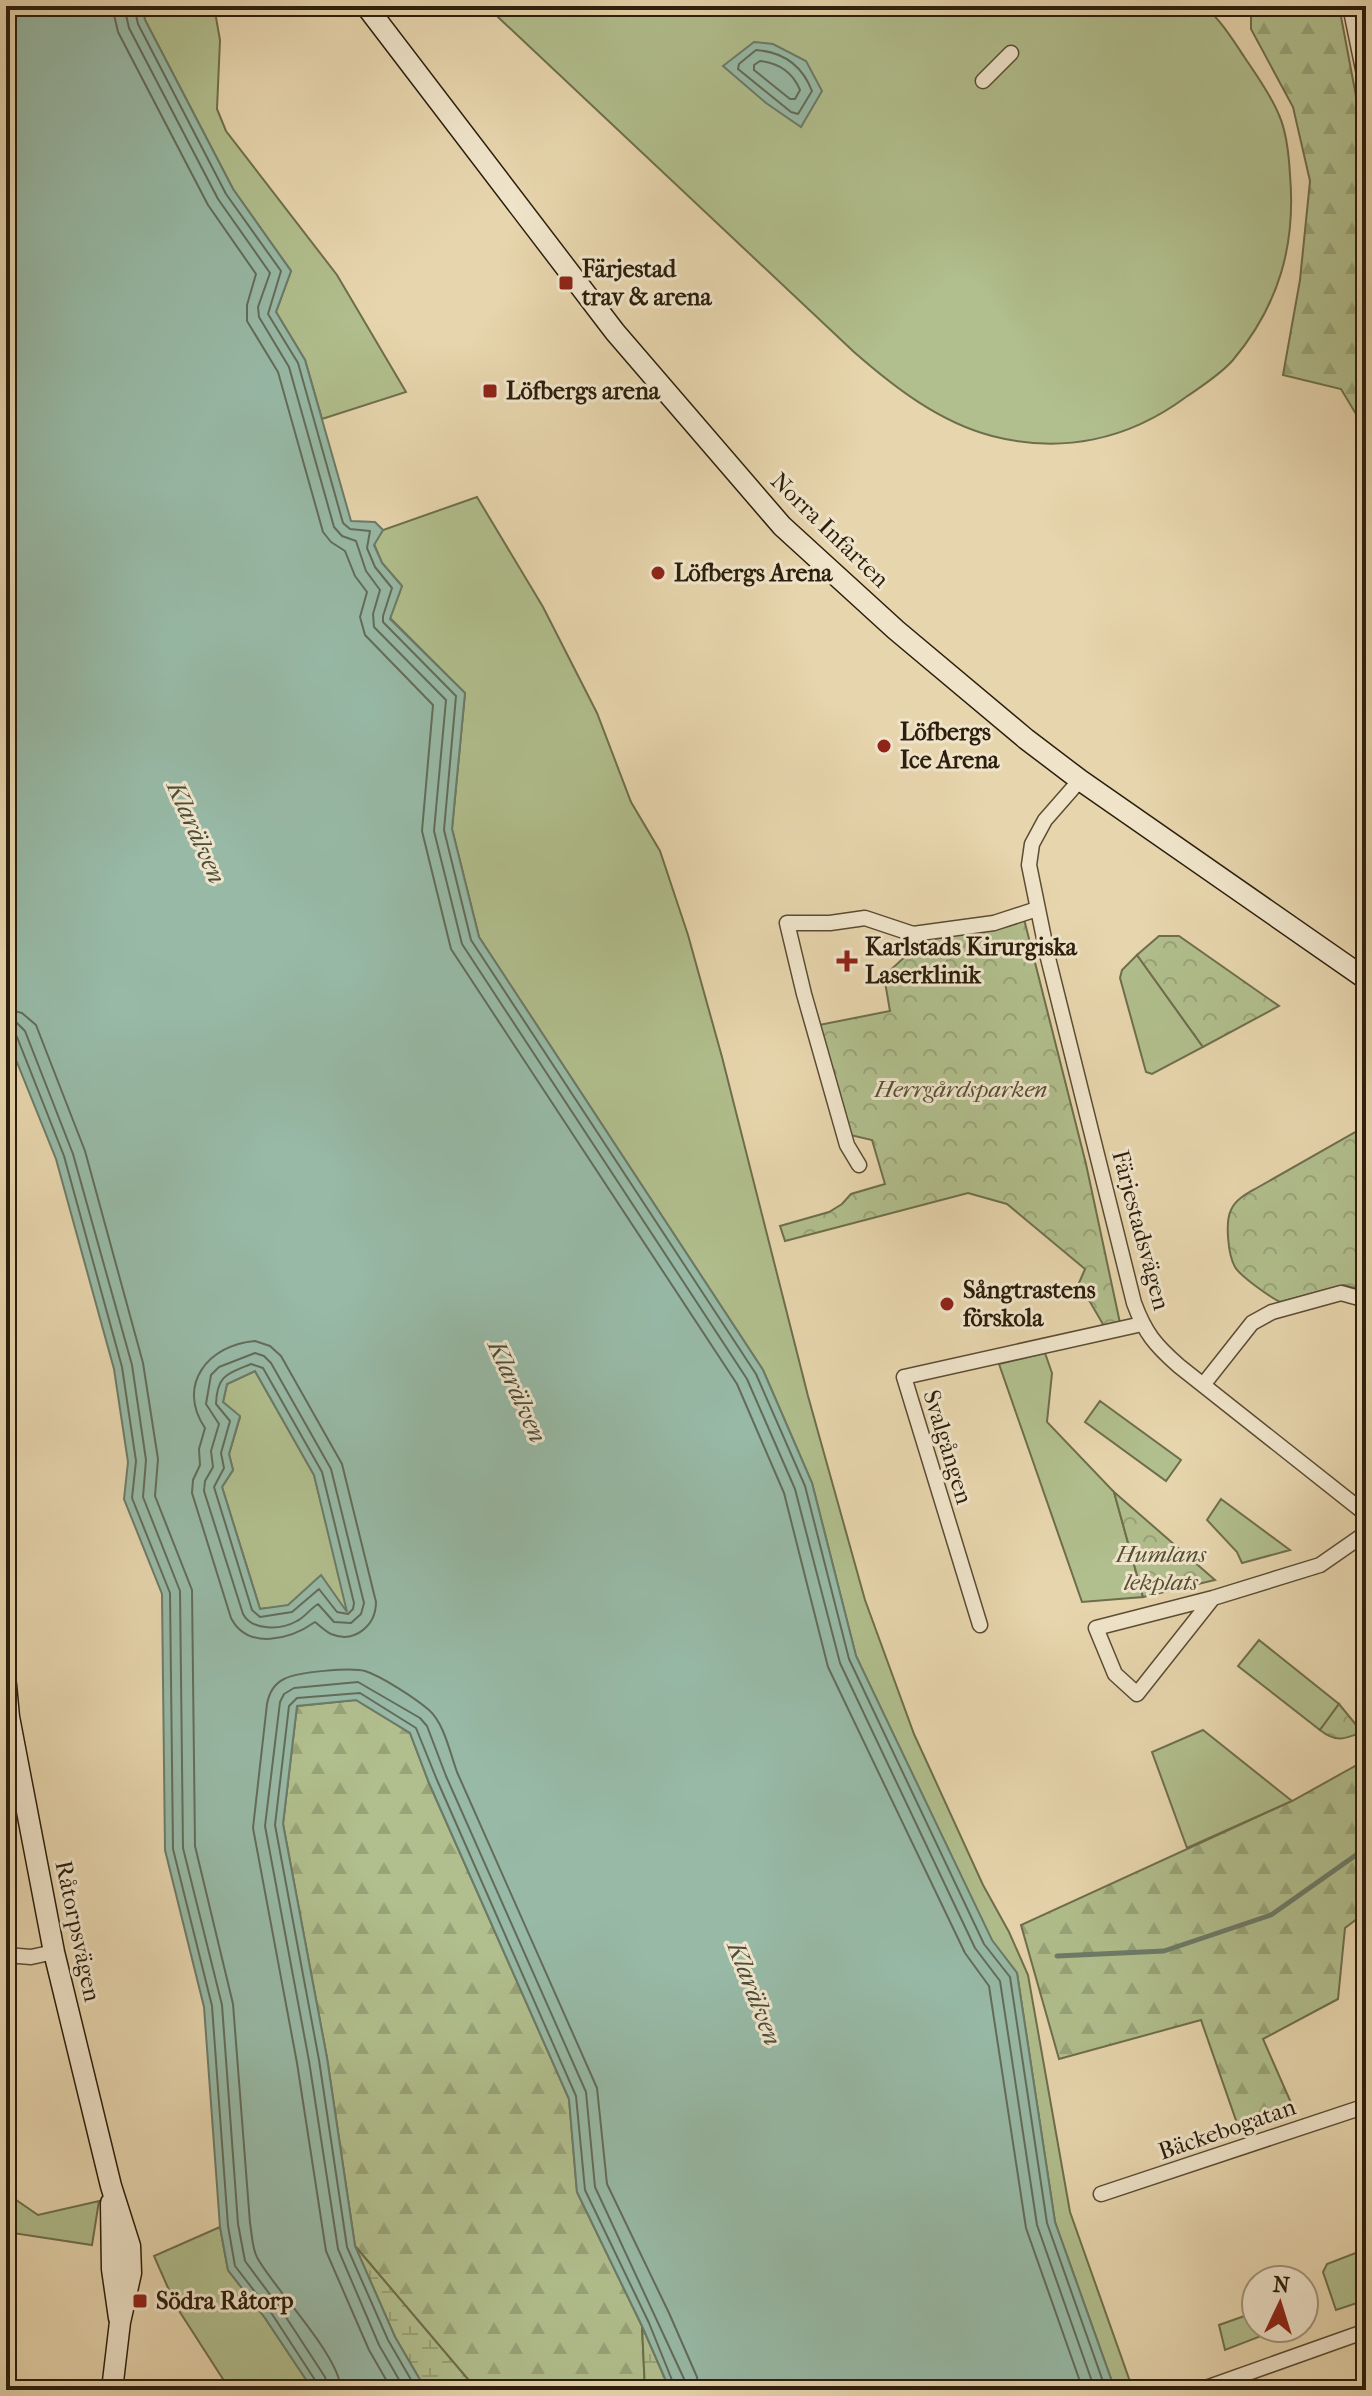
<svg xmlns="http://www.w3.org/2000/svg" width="1372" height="2396" font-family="'IM FELL French Canon',serif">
	<defs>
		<pattern id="forest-firs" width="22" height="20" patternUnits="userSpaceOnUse" patternTransform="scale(2)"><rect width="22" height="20" fill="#b1be8d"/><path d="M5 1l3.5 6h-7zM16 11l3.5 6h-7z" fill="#98a378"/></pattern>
		<pattern id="wetland-marsh" width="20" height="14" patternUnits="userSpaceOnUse" patternTransform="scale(2)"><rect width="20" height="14" fill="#b1be8d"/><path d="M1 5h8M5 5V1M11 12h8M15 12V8" fill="none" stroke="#98a378"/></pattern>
		<pattern id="park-crowns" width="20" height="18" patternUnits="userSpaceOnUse" patternTransform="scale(2)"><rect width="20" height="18" fill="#b1be8d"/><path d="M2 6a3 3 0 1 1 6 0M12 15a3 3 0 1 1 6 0" fill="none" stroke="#98a378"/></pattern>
	</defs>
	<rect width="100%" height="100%" fill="#e7d5ad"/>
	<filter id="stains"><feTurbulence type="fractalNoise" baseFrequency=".0025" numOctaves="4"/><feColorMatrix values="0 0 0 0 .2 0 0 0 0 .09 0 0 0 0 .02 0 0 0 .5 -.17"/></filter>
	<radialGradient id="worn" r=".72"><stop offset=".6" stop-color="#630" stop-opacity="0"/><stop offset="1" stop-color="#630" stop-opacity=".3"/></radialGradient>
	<path fill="#b1be8d" stroke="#6e6e4c" stroke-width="2" d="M142 6H214L220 40 217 109 226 131 337 275 406 392 322 419 305 360 276 312 291 271 233 189 145 20Z
		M491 6H1205C1221 21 1233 40 1245 58 1257 76 1271 95 1279 115 1287 133 1289 156 1290 175 1296 245 1279 305 1233 360 1221 374 1202 386 1186 397 1128 440 1062 454 992 436 939 422 894 387 854 352L498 17Z
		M477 497 543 607 597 713 631 802 660 851 688 935 722 1057 808 1396 865 1600 914 1734 983 1885 1009 1932 1028 1975 1070 2212 1133 2390H1115L1055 2222 1017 1973 992 1941 856 1656 812 1483 763 1370 479 937 452 829 465 693 390 618 402 586 382 563 374 544 383 530Z
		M1137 955 1203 1047 1152 1074 1146 1072 1120 978 1122 970Z
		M1045 1353 1052 1373 1047 1422 1114 1492 1143 1597 1082 1602 999 1364Z
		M255 1371 314 1475 349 1615 288 1606 260 1609 222 1487 233 1470 229 1454 240 1417 223 1402 227 1384Z
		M1100 1401 1181 1460 1166 1481 1085 1422Z
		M1221 1499 1290 1550 1242 1563 1237 1552 1207 1520Z
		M1259 1640 1339 1704 1320 1730 1238 1666Z
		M1203 1730 1292 1801 1187 1848 1152 1752Z
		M6 2193 38 2215 99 2201 92 2245 6 2232Z
		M220 2227 228 2270 265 2318 313 2390H230L176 2306 154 2256Z
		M1366 2249V2300L1336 2310 1323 2272 1327 2264Z
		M1256 2312V2328L1279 2329 1225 2350 1219 2325Z"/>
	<path fill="url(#forest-firs)" stroke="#6e6e4c" stroke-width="2" d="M1251 6H1339L1366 149V419H1359L1341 389 1283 375 1300 280 1310 181 1293 107 1251 29Z
		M356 1700 410 1733 429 1783 569 2099 577 2192 642 2326 645 2390H477L355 2246 327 2058 283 1824 297 1706Z
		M1366 1760V1912L1345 1928 1338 1999 1263 2039 1296 2114 1238 2126 1201 2020 1059 2059 1021 1925 1292 1801Z"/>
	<path fill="url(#wetland-marsh)" stroke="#6e6e4c" stroke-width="2" d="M355 2246 477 2390H426L395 2337Z
		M642 2326 670 2390H645Z"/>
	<path fill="url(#park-crowns)" stroke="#6e6e4c" stroke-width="2" d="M1024 919 1086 1164 1120 1323 1104 1326 1079 1283 1085 1269 1007 1204 968 1193 785 1241 780 1226 829 1212 842 1204 851 1194 885 1184 872 1140 850 1135 819 1025 890 1011 884 976 921 942Z
		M1159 936H1179L1279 1006 1203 1047 1137 955Z
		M1366 1126V1291L1344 1285 1280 1302C1270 1297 1240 1276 1235 1267 1228 1255 1225 1222 1231 1210 1235 1200 1246 1194 1255 1189Z
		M1114 1492 1215 1580 1143 1597Z
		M1339 1704 1362 1732C1345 1739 1336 1743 1320 1730Z"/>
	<path fill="#97b9a6" stroke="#6c7b68" stroke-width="2" fill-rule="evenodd" d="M6 6H142L145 20 233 189 291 271 276 312 305 360 351 521 375 522 383 530 374 545 382 563 402 586 390 619 465 693 452 829 479 937 763 1370 812 1483 856 1656 992 1940 1017 1973 1055 2222 1115 2390H670L642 2326 577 2192 569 2099 429 1783 410 1733 356 1700 297 1706 283 1824 327 2058 355 2246 395 2337 426 2390H313L265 2318 228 2270 220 2227 204 2007 165 1850 162 1594 124 1499 128 1462 114 1369 56 1159 6 1035ZM255 1371 314 1475 347 1612 321 1575 288 1605 260 1609 222 1487 233 1470 229 1454 240 1416 223 1402 227 1384Z
		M754 42 773 44 806 61 822 91 801 127 766 103 723 66Z"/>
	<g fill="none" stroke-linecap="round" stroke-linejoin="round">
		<path stroke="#626c59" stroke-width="2" d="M112 6 118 32 208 205 256 274 247 305V321L278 372 323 532 331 542 345 551 355 576 367 592 360 617 365 635 433 705 422 831 451 949 737 1384 784 1493 828 1667 965 1953 989 1986 1026 2228 1083 2390
			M124 6 129 28 218 199 270 273 258 307 259 317 289 367 334 527 342 536 356 541 366 571 380 590 373 614 374 627 446 700 434 831 462 944 747 1379 795 1489 840 1663 975 1948 1000 1981 1037 2225 1095 2390
			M134 6 138 24 226 194 281 271 268 314 298 363 343 523 350 529 370 531 367 548 375 567 392 588 383 616V622L456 696 444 830 471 940 756 1374 805 1486 849 1659 984 1944 1010 1977 1047 2223 1106 2390
			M756 50C784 52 802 65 812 91L798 114 791 112 738 69 739 64Z
			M760 61C779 63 793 73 800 90L795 99H790L754 70V65Z
			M6 1009 22 1013 36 1025 85 1151 143 1363 158 1459 155 1496 192 1590 195 1846 233 2004 250 2223C252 2234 252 2250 258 2259 276 2291 340 2356 341 2390
			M6 1021 17 1023 25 1031 73 1154 132 1365 146 1460 143 1497 180 1591 183 1848 222 2005 238 2224 245 2261 280 2308 325 2377 329 2390
			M6 1032H12L17 1037 64 1156 122 1367 136 1461 132 1498 170 1593 173 1849 212 2006 228 2226 235 2266 272 2314 317 2383 319 2390
			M255 1341 270 1346 281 1356 342 1464 376 1602C376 1625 355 1644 331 1634 325 1631 320 1626 315 1622 291 1639 248 1651 231 1618L192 1493 193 1480 200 1465 199 1449 205 1428C176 1385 208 1345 255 1341Z
			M255 1353 264 1356 271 1363 331 1469 364 1603 361 1614 351 1623 334 1622 318 1604C310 1609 305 1617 297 1621 281 1630 252 1631 243 1614L204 1491 205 1481 213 1467 211 1451 219 1424 206 1404 211 1375 219 1367Z
			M251 1364 263 1368 322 1472 354 1603 353 1609 348 1614 337 1612 319 1589 292 1612 260 1617 252 1610 214 1487 224 1468 221 1453 230 1421 216 1404C217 1375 227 1374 251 1364Z
			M392 2390 369 2350 326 2251 297 2063 253 1828 267 1704C269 1693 274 1684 284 1679 297 1672 351 1667 365 1671 381 1676 415 1698 429 1710 444 1723 450 1753 457 1772L597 2088 607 2184 669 2313 697 2377 699 2390
			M405 2390 379 2345 338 2249 309 2061 265 1826 280 1702 284 1694 294 1688 358 1682 420 1718 427 1726 446 1776 586 2092 595 2187 685 2381 686 2390
			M417 2390 388 2340 347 2247 319 2060 275 1825 289 1706 297 1698 360 1693 416 1728 437 1780 576 2096 585 2190 649 2323 676 2390"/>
		<path stroke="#6c7b68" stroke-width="5" d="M1057 1956 1164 1951 1271 1915 1366 1848"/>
		<defs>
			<path id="street" d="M1350 6 1366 84
				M983 81 1011 53
				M1080 780 1045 820 1032 844 1029 865 1048 958 1134 1303C1145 1333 1155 1345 1179 1366L1366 1514
				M859 1165 847 1145 804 994 787 923H830L865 918 913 934 994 923 1037 909
				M1203 1385 1252 1323 1272 1312 1341 1293 1366 1300
				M1213 1598 1137 1694 1115 1674 1096 1628 1213 1598 1320 1565 1366 1533
				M980 1625 904 1377 1142 1324
				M6 1955 31 1957 54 1952
				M1365 1982 1366 1984
				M1101 2194 1366 2106
				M1200 2390 1366 2331"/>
			<path id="secondary" d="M366 6 615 332 782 526 896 630 1026 739 1080 780 1366 979
				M6 1685 9 1717 54 1952 111 2186 130 2246 131 2273 120 2322 112 2390
				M111 2203 112 2269 119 2318"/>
		</defs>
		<use href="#street" stroke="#5b4c34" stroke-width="17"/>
		<use href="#secondary" stroke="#2c1e0c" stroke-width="23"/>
		<use href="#street" stroke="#efe4ca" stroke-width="14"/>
		<use href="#secondary" stroke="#efe4ca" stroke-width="20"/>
	</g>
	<g fill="#8f2418" stroke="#efe4ca" stroke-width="3">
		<rect x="558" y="275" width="16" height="16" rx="4"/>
		<rect x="482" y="383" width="16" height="16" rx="4"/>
		<circle cx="658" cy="573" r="8"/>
		<circle cx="884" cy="746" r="8"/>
		<path d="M843 949h8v8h8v8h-8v8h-8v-8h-8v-8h8z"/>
		<circle cx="947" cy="1304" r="8"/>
		<rect x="132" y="2293" width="16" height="16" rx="4"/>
	</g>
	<g text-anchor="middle" stroke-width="6" stroke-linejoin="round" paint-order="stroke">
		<g font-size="24" font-weight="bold" fill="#2c1e0c" stroke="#efe4ca" text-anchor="start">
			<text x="582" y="277">Färjestad<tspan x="582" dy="28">trav &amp; arena</tspan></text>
			<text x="506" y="399">Löfbergs arena</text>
			<text x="674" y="581">Löfbergs Arena</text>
			<text x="900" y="740">Löfbergs<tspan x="900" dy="28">Ice Arena</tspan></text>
			<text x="865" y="955">Karlstads Kirurgiska<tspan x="865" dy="28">Laserklinik</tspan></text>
			<text x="963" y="1298">Sångtrastens<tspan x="963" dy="28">förskola</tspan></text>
			<text x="156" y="2309">Södra Råtorp</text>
		</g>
		<g font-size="24" fill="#2c1e0c" stroke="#efe4ca">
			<text transform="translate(830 530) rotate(44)" y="8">Norra Infarten</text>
			<text transform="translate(1141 1230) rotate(75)" y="8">Färjestadsvägen</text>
			<text transform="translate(948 1447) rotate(73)" y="8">Svalgången</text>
			<text transform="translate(78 1931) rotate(78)" y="8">Råtorpsvägen</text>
			<text transform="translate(1227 2129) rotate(-19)" y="8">Bäckebogatan</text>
		</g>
		<g font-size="24" font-style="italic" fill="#544e33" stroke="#efe4ca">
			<text x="961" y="1097">Herrgårdsparken</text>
			<text x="1161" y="1562">Humlans<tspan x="1161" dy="28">lekplats</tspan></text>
		</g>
		<g font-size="26" font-style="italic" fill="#4c4c3a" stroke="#efe4ca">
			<text transform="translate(197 832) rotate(66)" y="9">Klarälven</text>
			<text transform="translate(518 1391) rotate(66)" y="9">Klarälven</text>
			<text transform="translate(755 1993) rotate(69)" y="9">Klarälven</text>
		</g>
	</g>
	<rect width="1372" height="2396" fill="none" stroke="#e7d5ad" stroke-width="32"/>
	<rect x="8" y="8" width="1356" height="2380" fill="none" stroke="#2c1e0c" stroke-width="4"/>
	<rect x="16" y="16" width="1340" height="2364" fill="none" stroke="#2c1e0c" stroke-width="2"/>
	<g transform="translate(1280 2304) rotate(4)"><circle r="38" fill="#efe4ca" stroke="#a1957e" stroke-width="2"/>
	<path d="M0-6L14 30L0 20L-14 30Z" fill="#8f2418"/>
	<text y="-12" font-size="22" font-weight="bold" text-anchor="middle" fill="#2c1e0c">N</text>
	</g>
	<rect width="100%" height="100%" filter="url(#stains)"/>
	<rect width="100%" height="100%" fill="url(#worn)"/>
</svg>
